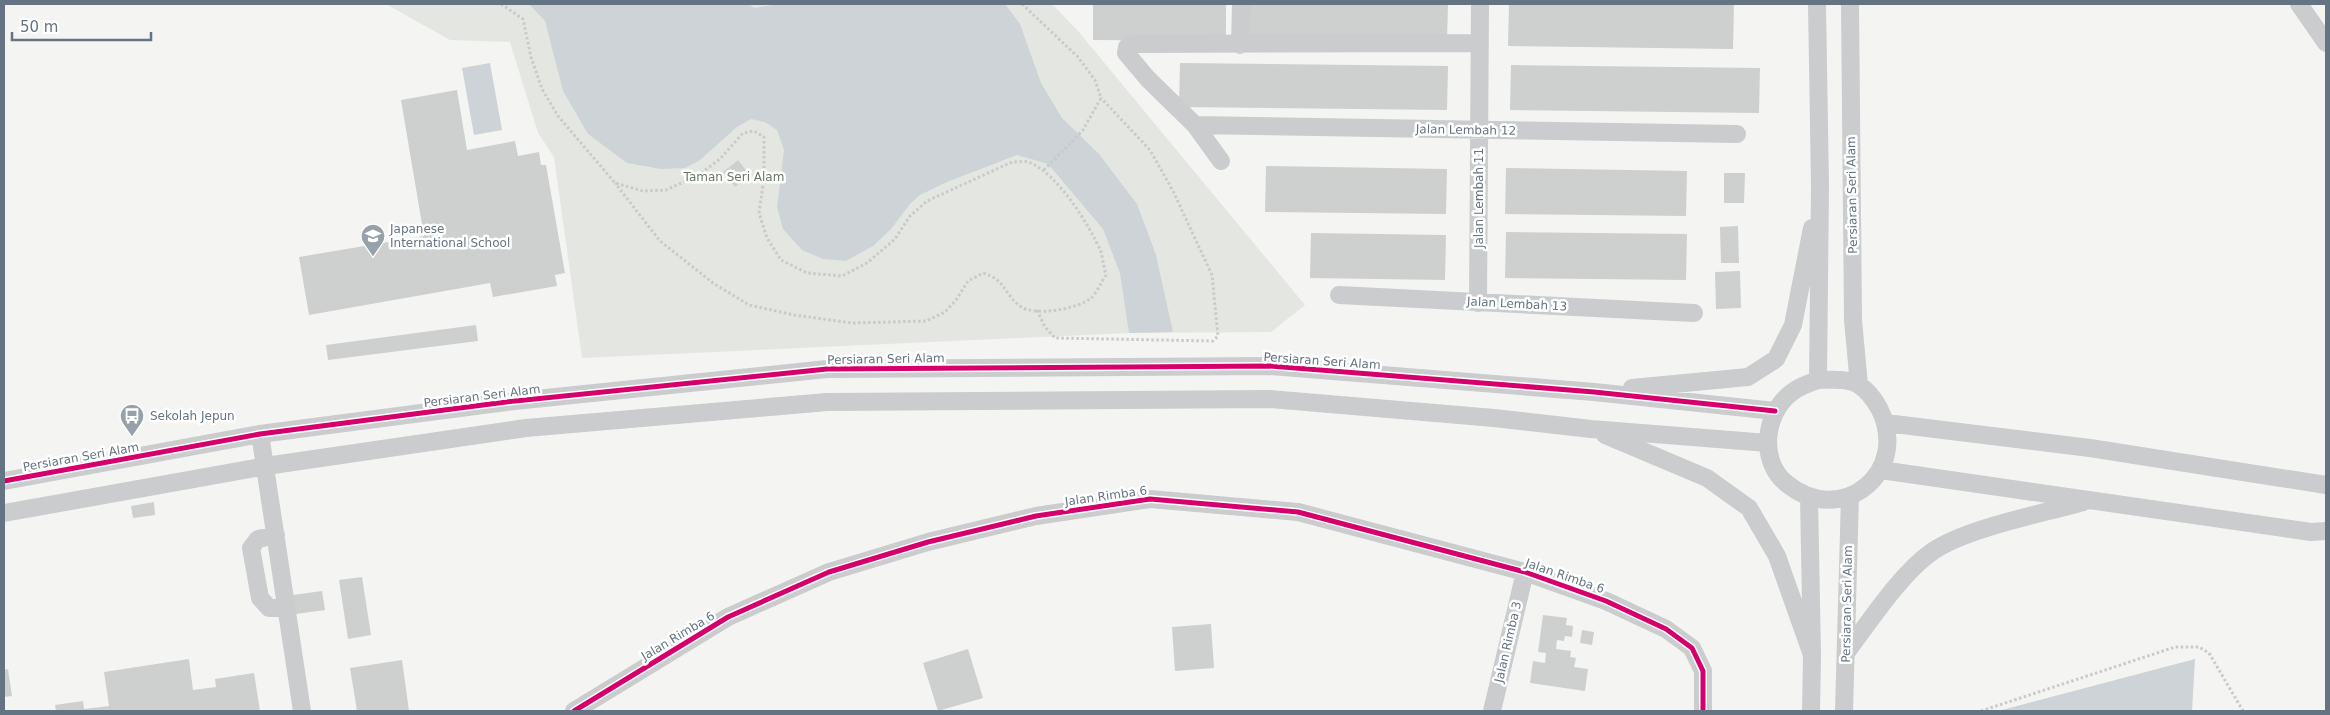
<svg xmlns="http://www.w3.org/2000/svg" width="2330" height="715" font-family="'DejaVu Sans',sans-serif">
	<rect width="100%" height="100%" fill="#f4f4f3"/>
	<path fill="#e4e7e1" d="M386 4H1052L1078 31 1305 305 1271 332 1129 333 582 358 554 157 538 133 510 42 450 40Z"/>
	<path fill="#cdd3d6" d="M529 4H749L754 8 780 4H1005L1020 24 1041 83 1062 118 1099 154 1137 204 1156 255 1173 332 1129 333 1120 273 1103 229 1048 164 1017 155 947 182 920 195 910 204 891 229 873 246 846 261 823 259 802 250 783 229 777 207 784 150 777 130 765 122 751 119 737 127 700 160 685 168 661 169 627 163 588 134 563 91 545 21Z
		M490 63 502 130 474 135 462 68Z
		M2195 659 2192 711H1998Z"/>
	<path fill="#cecfcf" d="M1093 4H1226V41L1093 40Z
		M1248 4H1448L1447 41H1248Z
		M1509 4H1734L1733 49 1508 46Z
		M1180 63 1448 66 1447 110 1179 107Z
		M1511 65 1760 68 1759 113 1510 110Z
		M457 90 467 150 515 141 518 156 539 152 541 165H546L565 273 555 275 557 286 493 297 490 283 309 315 299 257 424 236 401 100Z
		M738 160 750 175 735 187 723 172Z
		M1266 166 1447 169 1446 214 1265 212Z
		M1506 168 1687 171 1686 216 1505 214Z
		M1724 173H1745L1744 203H1724Z
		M1738 226 1739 263H1721L1720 227Z
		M1506 232 1687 234 1686 280 1505 278Z
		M1311 233 1446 235 1445 280 1310 278Z
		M1740 271 1741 308 1716 309 1715 272Z
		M476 325 478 341 328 360 326 345Z
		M154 502 155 515 133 518 131 506Z
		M362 577 371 635 348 639 339 580Z
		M322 591 325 610 296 614 293 595Z
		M1543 615 1567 618 1566 625 1573 626 1572 637 1565 636 1564 641 1557 640 1556 649 1571 651 1570 657 1576 658 1574 667 1588 669 1585 691 1530 683 1533 661 1545 663 1546 653 1538 652Z
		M1211 624 1214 668 1175 671 1172 627Z
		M1582 630 1594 632 1592 645 1580 643Z
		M968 649 983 698 938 711 923 663Z
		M189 659 193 690 216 687 215 679 254 673 260 711H56L55 705 83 701 84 709 109 706 104 672Z
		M402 660 409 711H357L350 668Z
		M8 669 12 696 4 697V670Z"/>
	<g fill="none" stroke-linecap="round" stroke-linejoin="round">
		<path stroke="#c9cac9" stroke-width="3" stroke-dasharray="2.5 2.5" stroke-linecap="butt" d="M501 4 523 19 531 57 542 89 558 116 615 183 643 191 666 190 697 176 720 159 743 133 754 131 764 137V178L759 213 767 238 781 260 807 273 842 276 867 263 895 239 910 216 927 201 1012 162C1017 162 1023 161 1028 162 1057 172 1090 226 1101 252 1103 260 1104 268 1106 275 1101 282 1097 293 1091 298 1078 309 1034 317 1020 306 1003 293 1006 280 983 273L968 281 956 300 945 312 926 321 852 323 794 315 749 305 713 283 660 241 615 183
			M1022 4 1078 57 1095 80 1101 98 1083 130 1043 171
			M1037 310 1045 327 1055 338 1213 341 1218 336 1212 275 1173 191 1150 150 1101 98
			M1981 711 2175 647H2199L2209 653 2243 711"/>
		<path stroke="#cacccd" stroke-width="18" d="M1817 4 1820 186 1818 380
			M1850 4 1853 320 1859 385
			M2299 4 2326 43
			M1240 45 1241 4
			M1195 125 1737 134
			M1221 161 1195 125 1148 79 1126 53 1127 47 1133 44 1480 43
			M1339 295 1694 313
			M1478 303 1480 4
			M1818 380C1831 380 1847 378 1859 385 1867 390 1875 401 1879 408 1912 472 1841 529 1786 483 1759 461 1764 414 1791 393 1798 387 1809 383 1818 380Z
			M1632 388 1748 377 1776 359 1793 325 1812 228
			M1886 423 2090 448 2326 485
			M260 434 302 711
			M1605 435 1707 478 1749 508 1777 556 1812 655
			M1881 470 2311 532 2326 531
			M4 481 260 434 506 402 827 369 1270 366 1594 392 1775 411
			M1809 497 1812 655 1811 711
			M4 513 266 466 526 428 827 402 1269 399 1494 418 1591 429 1768 443
			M276 535 258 539 251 548 260 598 269 608H286
			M1846 653C1870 621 1901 573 1933 551 1967 528 2041 514 2083 502
			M574 711 728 617 829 572 928 542 1036 516 1150 499 1298 512 1525 572 1606 601 1666 629 1692 648 1703 671V711
			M1492 711 1525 572
			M1844 711 1850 496"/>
		<defs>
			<path id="cycleway" d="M4 481 260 434 506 402 827 369 1270 366 1594 392 1775 411
				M574 711 728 617 829 572 928 542 1036 516 1150 499 1298 512 1525 572 1606 601 1666 629 1692 648 1703 671V711"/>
		</defs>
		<use href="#cycleway" stroke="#fff" stroke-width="8"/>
		<use href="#cycleway" stroke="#d6006c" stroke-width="5"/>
	</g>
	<defs>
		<symbol id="school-pin" viewBox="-11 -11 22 30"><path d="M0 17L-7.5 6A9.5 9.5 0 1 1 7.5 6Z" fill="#97a1aa" stroke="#fff"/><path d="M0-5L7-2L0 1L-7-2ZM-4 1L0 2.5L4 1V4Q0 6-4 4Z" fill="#fff"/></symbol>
		<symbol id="bus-pin" viewBox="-11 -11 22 30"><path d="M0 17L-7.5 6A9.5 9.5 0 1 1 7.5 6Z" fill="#97a1aa" stroke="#fff"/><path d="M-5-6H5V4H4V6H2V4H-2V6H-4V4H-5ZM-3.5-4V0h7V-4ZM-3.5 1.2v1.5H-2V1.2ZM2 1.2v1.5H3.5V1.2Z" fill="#fff"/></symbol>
	</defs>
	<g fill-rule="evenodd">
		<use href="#school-pin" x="359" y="222" width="28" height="38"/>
		<use href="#bus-pin" x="118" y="402" width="28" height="38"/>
	</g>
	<g text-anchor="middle" stroke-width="5" stroke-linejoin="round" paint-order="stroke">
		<g font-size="12" fill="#657482" stroke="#fff">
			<text transform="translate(1466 130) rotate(1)" y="4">Jalan Lembah 12</text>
			<text transform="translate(1852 195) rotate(-91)" y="4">Persiaran Seri Alam</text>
			<text transform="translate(1479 198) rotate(-90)" y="4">Jalan Lembah 11</text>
			<text transform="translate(1517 304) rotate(3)" y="4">Jalan Lembah 13</text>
			<text transform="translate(886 359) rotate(-1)" y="4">Persiaran Seri Alam</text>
			<text transform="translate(1322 361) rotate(4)" y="4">Persiaran Seri Alam</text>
			<text transform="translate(482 396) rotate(-7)" y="4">Persiaran Seri Alam</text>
			<text transform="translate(81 457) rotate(-10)" y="4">Persiaran Seri Alam</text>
			<text transform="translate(1106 496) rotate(-8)" y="4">Jalan Rimba 6</text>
			<text transform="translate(1565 576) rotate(19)" y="4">Jalan Rimba 6</text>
			<text transform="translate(1847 604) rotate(-89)" y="4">Persiaran Seri Alam</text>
			<text transform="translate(678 636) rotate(-31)" y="4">Jalan Rimba 6</text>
			<text transform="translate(1508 642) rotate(-77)" y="4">Jalan Rimba 3</text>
		</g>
		<g font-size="12" fill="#677964" stroke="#fff">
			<text x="734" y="181">Taman Seri Alam</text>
		</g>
		<g font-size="12" fill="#657482" stroke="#fff" text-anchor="start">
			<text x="390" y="233">Japanese<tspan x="390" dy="14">International School</tspan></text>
			<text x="150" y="420">Sekolah Jepun</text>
		</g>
	</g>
	<rect width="2330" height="715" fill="none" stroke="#657482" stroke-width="10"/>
	<path d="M12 32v8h139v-8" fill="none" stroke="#657482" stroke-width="2.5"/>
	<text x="20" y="32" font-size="15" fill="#657482" stroke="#ffffff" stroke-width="4" paint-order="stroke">50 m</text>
</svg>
